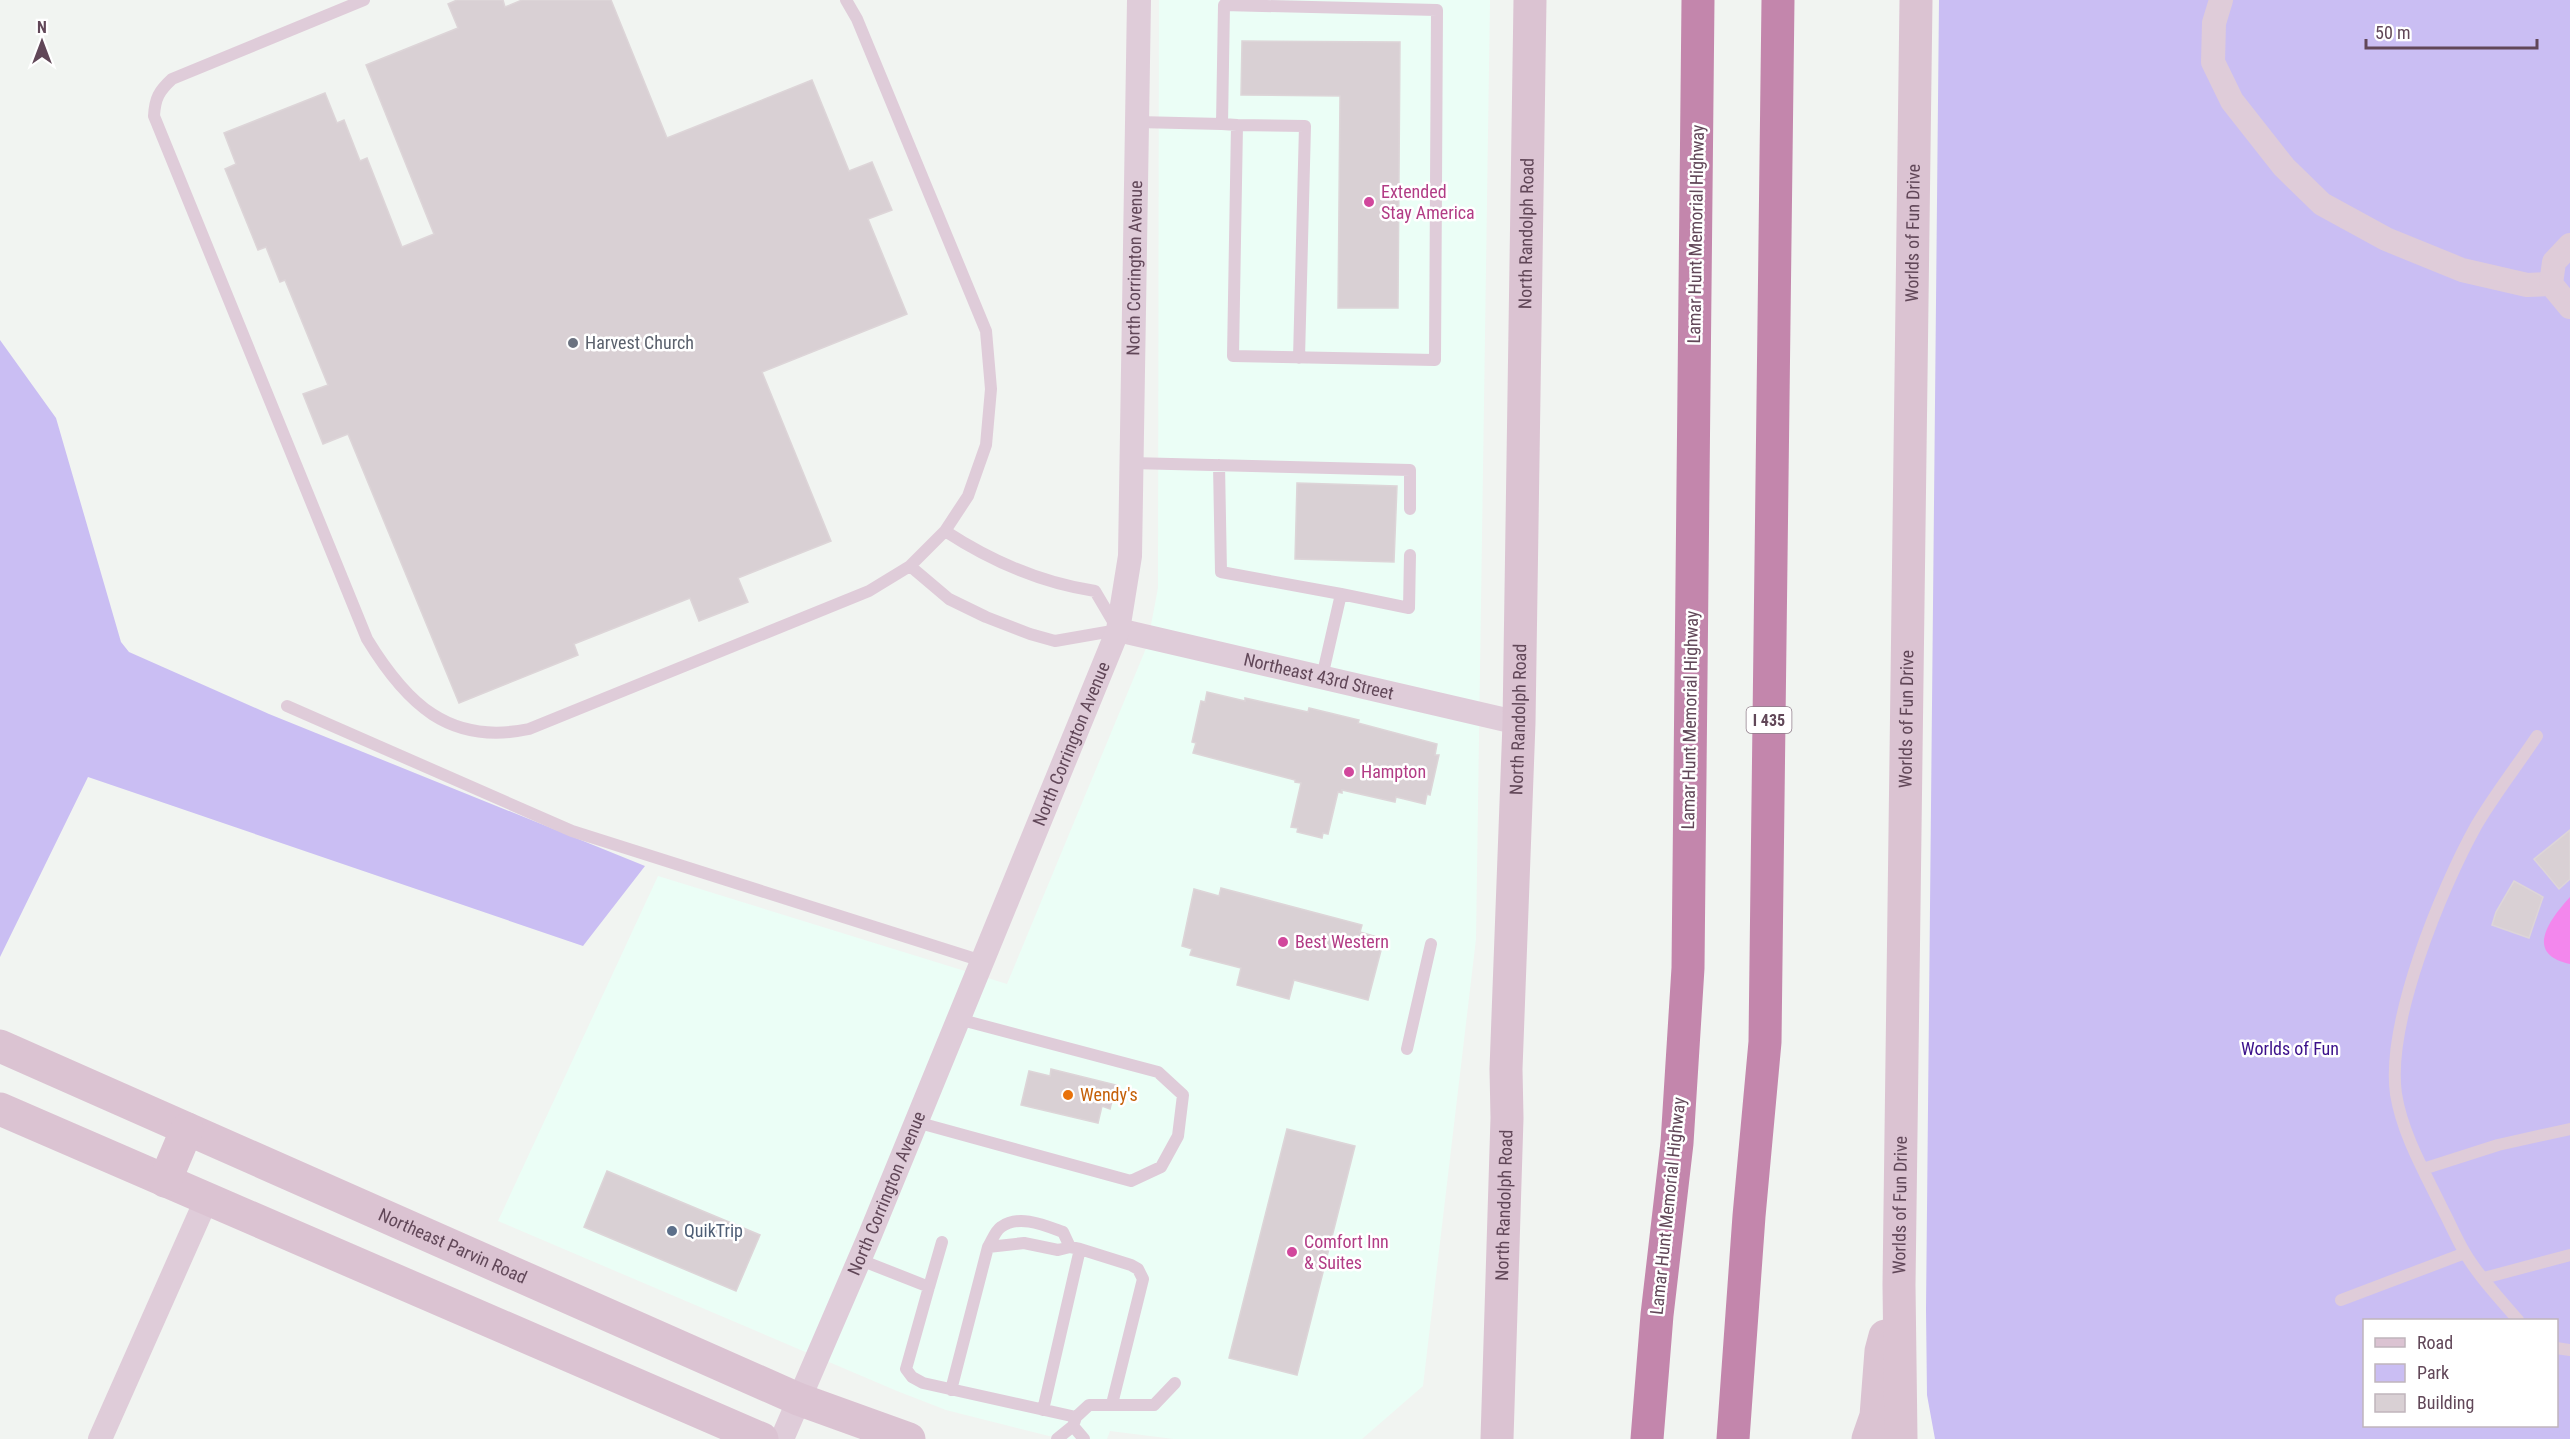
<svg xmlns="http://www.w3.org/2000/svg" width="2570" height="1439" font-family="'Roboto Condensed',sans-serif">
	<rect width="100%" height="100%" fill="#f1f4f1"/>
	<path fill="#ebfef6" d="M1159 0H1490L1476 939 1423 1386 1362 1439H1174L1110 1431 1107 1439H1061L946 1410 897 1391 498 1221 658 876 1007 984 1147 646 1158 588Z"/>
	<path fill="#cabef3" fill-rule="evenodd" d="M1939 0H2570V1439H1935L1927 1395 1926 1310ZM2364 1320H2556V1426H2364Z
		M0 340 56 418 121 642 129 652 269 714 645 866 583 946 88 777 0 957Z"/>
	<path fill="#f387ed" d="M2570 897V964C2523 954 2550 919 2570 897Z"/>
	<path fill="#d9d0d4" stroke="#ddd5d8" stroke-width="1.5" d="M457 0H503L505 7 522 0H611L667 138 812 80 849 171 872 162 892 210 868 219 907 314 762 372 831 541 738 578 748 602 699 621 690 598 574 644 578 655 459 703 348 434 323 444 303 394 328 385 285 280 280 282 266 247 258 250 225 169 236 164 224 133 325 93 337 123 344 120 360 161 367 158 402 247 434 234 366 65 458 28 448 4Z
		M1242 41 1400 42 1398 308H1338L1340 96 1241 95Z
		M1297 483 1397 486 1394 562 1295 559Z
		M1207 692 1245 701V698L1308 712 1309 708 1359 720 1358 723 1437 744 1435 755H1439L1430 795 1427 794 1425 804 1396 797 1395 802 1342 790V793L1338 792 1328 834 1323 833 1322 838 1297 832 1298 828 1291 827 1301 783 1295 782V780L1193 753 1196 743 1192 742 1201 701 1205 702Z
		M2570 830V879L2559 889 2534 859Z
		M2514 881 2543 897 2529 938 2492 925 2496 912Z
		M1221 888 1362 925 1360 932 1384 939 1368 1000 1294 980 1289 999 1237 985 1241 968 1190 955 1192 949 1182 946 1194 889 1219 896Z
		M1051 1069 1116 1085 1110 1109 1102 1106 1098 1123 1021 1105 1029 1071 1050 1076Z
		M1287 1129 1355 1146 1297 1375 1229 1358Z
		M607 1171 760 1235 736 1291 584 1227Z"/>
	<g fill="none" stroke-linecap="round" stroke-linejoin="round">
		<path stroke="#dfccd9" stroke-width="12" d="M364 0 172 79C159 91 155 98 154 116L367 639C406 703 449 746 529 729L869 591 910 566 945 531 968 496 986 445 991 389 986 331 857 19 846 0
			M1137 122 1222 124 1224 5 1437 10 1435 360 1233 356 1237 125 1222 124
			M1237 125 1305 126 1299 358
			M1131 463 1410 470V509
			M1219 465 1221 572 1341 594
			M910 566 949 599 986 617 1030 634 1055 641 1118 630 1095 591C1041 583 991 561 945 531
			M1322 677 1341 594 1409 608 1410 555
			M287 706 572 831 982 961
			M1407 1049 1431 944
			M916 1122 1131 1181 1161 1167 1178 1136 1183 1095 1158 1072 958 1019
			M2423 1169 2498 1145 2570 1129
			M988 1247C992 1241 995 1231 1001 1227 1019 1214 1044 1225 1063 1232L1070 1247
			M858 1259 929 1287 906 1369 912 1377 923 1383 1076 1417
			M2484 1278 2570 1255
			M929 1287 942 1242
			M2341 1300 2465 1253
			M2518 1320C2500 1299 2479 1277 2465 1253 2456 1238 2450 1223 2442 1208 2425 1173 2402 1133 2396 1094 2386 1023 2441 889 2476 826 2494 795 2517 766 2537 736
			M2556 1348 2570 1350
			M951 1390 988 1247 1024 1243 1058 1250 1070 1247 1080 1249
			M1043 1410 1080 1249 1131 1265 1138 1269 1143 1279 1112 1404
			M1073 1426 1084 1439
			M1057 1439 1073 1426 1076 1417 1089 1405H1154L1175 1383"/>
		<g stroke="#dfccd9" stroke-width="24">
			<path d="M2221 0 2214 23 2213 62 2232 101 2284 167 2322 204 2386 239 2462 270 2527 285 2551 284"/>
			<path d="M2570 245 2554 262 2551 284 2570 307"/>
			<path id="s1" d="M1118 630 1519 723"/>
			<path d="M100 1439 207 1198"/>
			<path id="s2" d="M782 1439 870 1235 1118 630 1130 556 1139 0"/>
		</g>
		<g stroke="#dbc3d2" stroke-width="33">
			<path id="s3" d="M0 1046 798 1399 909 1439"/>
			<path d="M0 1109 762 1439"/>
			<path d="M165 1181 187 1129"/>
			<path id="s4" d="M1497 1439 1507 1118 1506 1069 1519 723 1530 0"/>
			<path d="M1868 1439 1876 1416 1881 1351 1885 1336"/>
			<path id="s5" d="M1901 1439 1899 1285 1916 0"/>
		</g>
		<path stroke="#c386ac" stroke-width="33" d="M1647 1439 1657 1315 1677 1143 1688 968 1698 0
			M1733 1439 1749 1216 1765 1042 1778 0"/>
	</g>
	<g fill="#d1479c" stroke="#fff" stroke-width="2">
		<circle cx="1369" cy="202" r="6"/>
		<circle cx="1349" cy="772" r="6"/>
		<circle cx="1283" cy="942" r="6"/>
		<circle cx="1292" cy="1252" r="6"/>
	</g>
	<circle fill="#6b7280" stroke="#fff" stroke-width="2" cx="573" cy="343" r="6"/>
	<circle fill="#e8710a" stroke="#fff" stroke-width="2" cx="1068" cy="1095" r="6"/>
	<circle fill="#5c6f8a" stroke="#fff" stroke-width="2" cx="672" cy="1231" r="6"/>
	<g text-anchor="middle" stroke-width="5" stroke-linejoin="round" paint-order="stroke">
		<rect fill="#fff" stroke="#907e8a" stroke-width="1.5" x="1746.5" y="707" width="45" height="26" rx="4.5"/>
		<g font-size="16" font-weight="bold" fill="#614758">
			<text x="1769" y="726">I 435</text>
		</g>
		<g font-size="18" fill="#b23c85" stroke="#fff" text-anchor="start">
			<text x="1381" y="198">Extended<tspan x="1381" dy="21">Stay America</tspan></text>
			<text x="1361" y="778">Hampton</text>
			<text x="1295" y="948">Best Western</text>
			<text x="1304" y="1248">Comfort Inn<tspan x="1304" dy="21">&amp; Suites</tspan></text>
		</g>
		<g font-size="18" fill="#614758" stroke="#fff">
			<text dy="6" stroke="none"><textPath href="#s4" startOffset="1206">North Randolph Road</textPath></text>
			<text transform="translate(1696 234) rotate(-89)" y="6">Lamar Hunt Memorial Highway</text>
			<text dy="6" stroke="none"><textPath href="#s5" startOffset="1206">Worlds of Fun Drive</textPath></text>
			<text dy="6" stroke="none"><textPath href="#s2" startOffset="1239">North Corrington Avenue</textPath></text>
			<text dy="6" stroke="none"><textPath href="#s1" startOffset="206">Northeast 43rd Street</textPath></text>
			<text dy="6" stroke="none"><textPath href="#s4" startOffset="720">North Randolph Road</textPath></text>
			<text transform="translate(1690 720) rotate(-89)" y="6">Lamar Hunt Memorial Highway</text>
			<text dy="6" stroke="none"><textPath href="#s5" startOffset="720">Worlds of Fun Drive</textPath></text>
			<text dy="6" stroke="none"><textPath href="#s2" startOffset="753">North Corrington Avenue</textPath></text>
			<text dy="6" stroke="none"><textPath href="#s2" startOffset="267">North Corrington Avenue</textPath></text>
			<text dy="6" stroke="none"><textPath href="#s4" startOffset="234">North Randolph Road</textPath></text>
			<text dy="6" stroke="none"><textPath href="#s5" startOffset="234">Worlds of Fun Drive</textPath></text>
			<text transform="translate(1668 1206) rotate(-84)" y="6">Lamar Hunt Memorial Highway</text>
			<text dy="6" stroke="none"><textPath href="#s3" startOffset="495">Northeast Parvin Road</textPath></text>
		</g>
		<g font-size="18" fill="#5b616d" stroke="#fff" text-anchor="start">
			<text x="585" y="349">Harvest Church</text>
		</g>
		<g font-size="18" fill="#3b108a" stroke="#fff">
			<text x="2290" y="1055">Worlds of Fun</text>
		</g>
		<g font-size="18" fill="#c56008" stroke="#fff" text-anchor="start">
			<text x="1080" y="1101">Wendy's</text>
		</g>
		<g font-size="18" fill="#4e5e75" stroke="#fff" text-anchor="start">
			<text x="684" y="1237">QuikTrip</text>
		</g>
	</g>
	<rect x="2363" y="1319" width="195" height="108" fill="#ffffff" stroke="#c0b5bc" stroke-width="1.5"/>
	<rect x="2375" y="1338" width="30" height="9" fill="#dbc3d2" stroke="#c0b5bc" stroke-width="1.5"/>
	<text x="2417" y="1349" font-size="18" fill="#614758">Road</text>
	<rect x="2375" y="1364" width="30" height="18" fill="#cabef3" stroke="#c0b5bc" stroke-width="1.5"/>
	<text x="2417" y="1379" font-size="18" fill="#614758">Park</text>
	<rect x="2375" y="1394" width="30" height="18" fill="#d9d0d4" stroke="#c0b5bc" stroke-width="1.5"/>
	<text x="2417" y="1409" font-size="18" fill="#614758">Building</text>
	<g transform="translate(42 42)" stroke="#ffffff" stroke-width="4.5" paint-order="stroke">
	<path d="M0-4.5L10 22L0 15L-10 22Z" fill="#614758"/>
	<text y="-9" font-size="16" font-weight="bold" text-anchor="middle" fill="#614758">N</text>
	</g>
	<path d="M2366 39v9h171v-9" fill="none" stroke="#614758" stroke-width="3"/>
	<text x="2375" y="39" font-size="18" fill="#614758" stroke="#ffffff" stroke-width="4.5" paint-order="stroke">50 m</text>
</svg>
